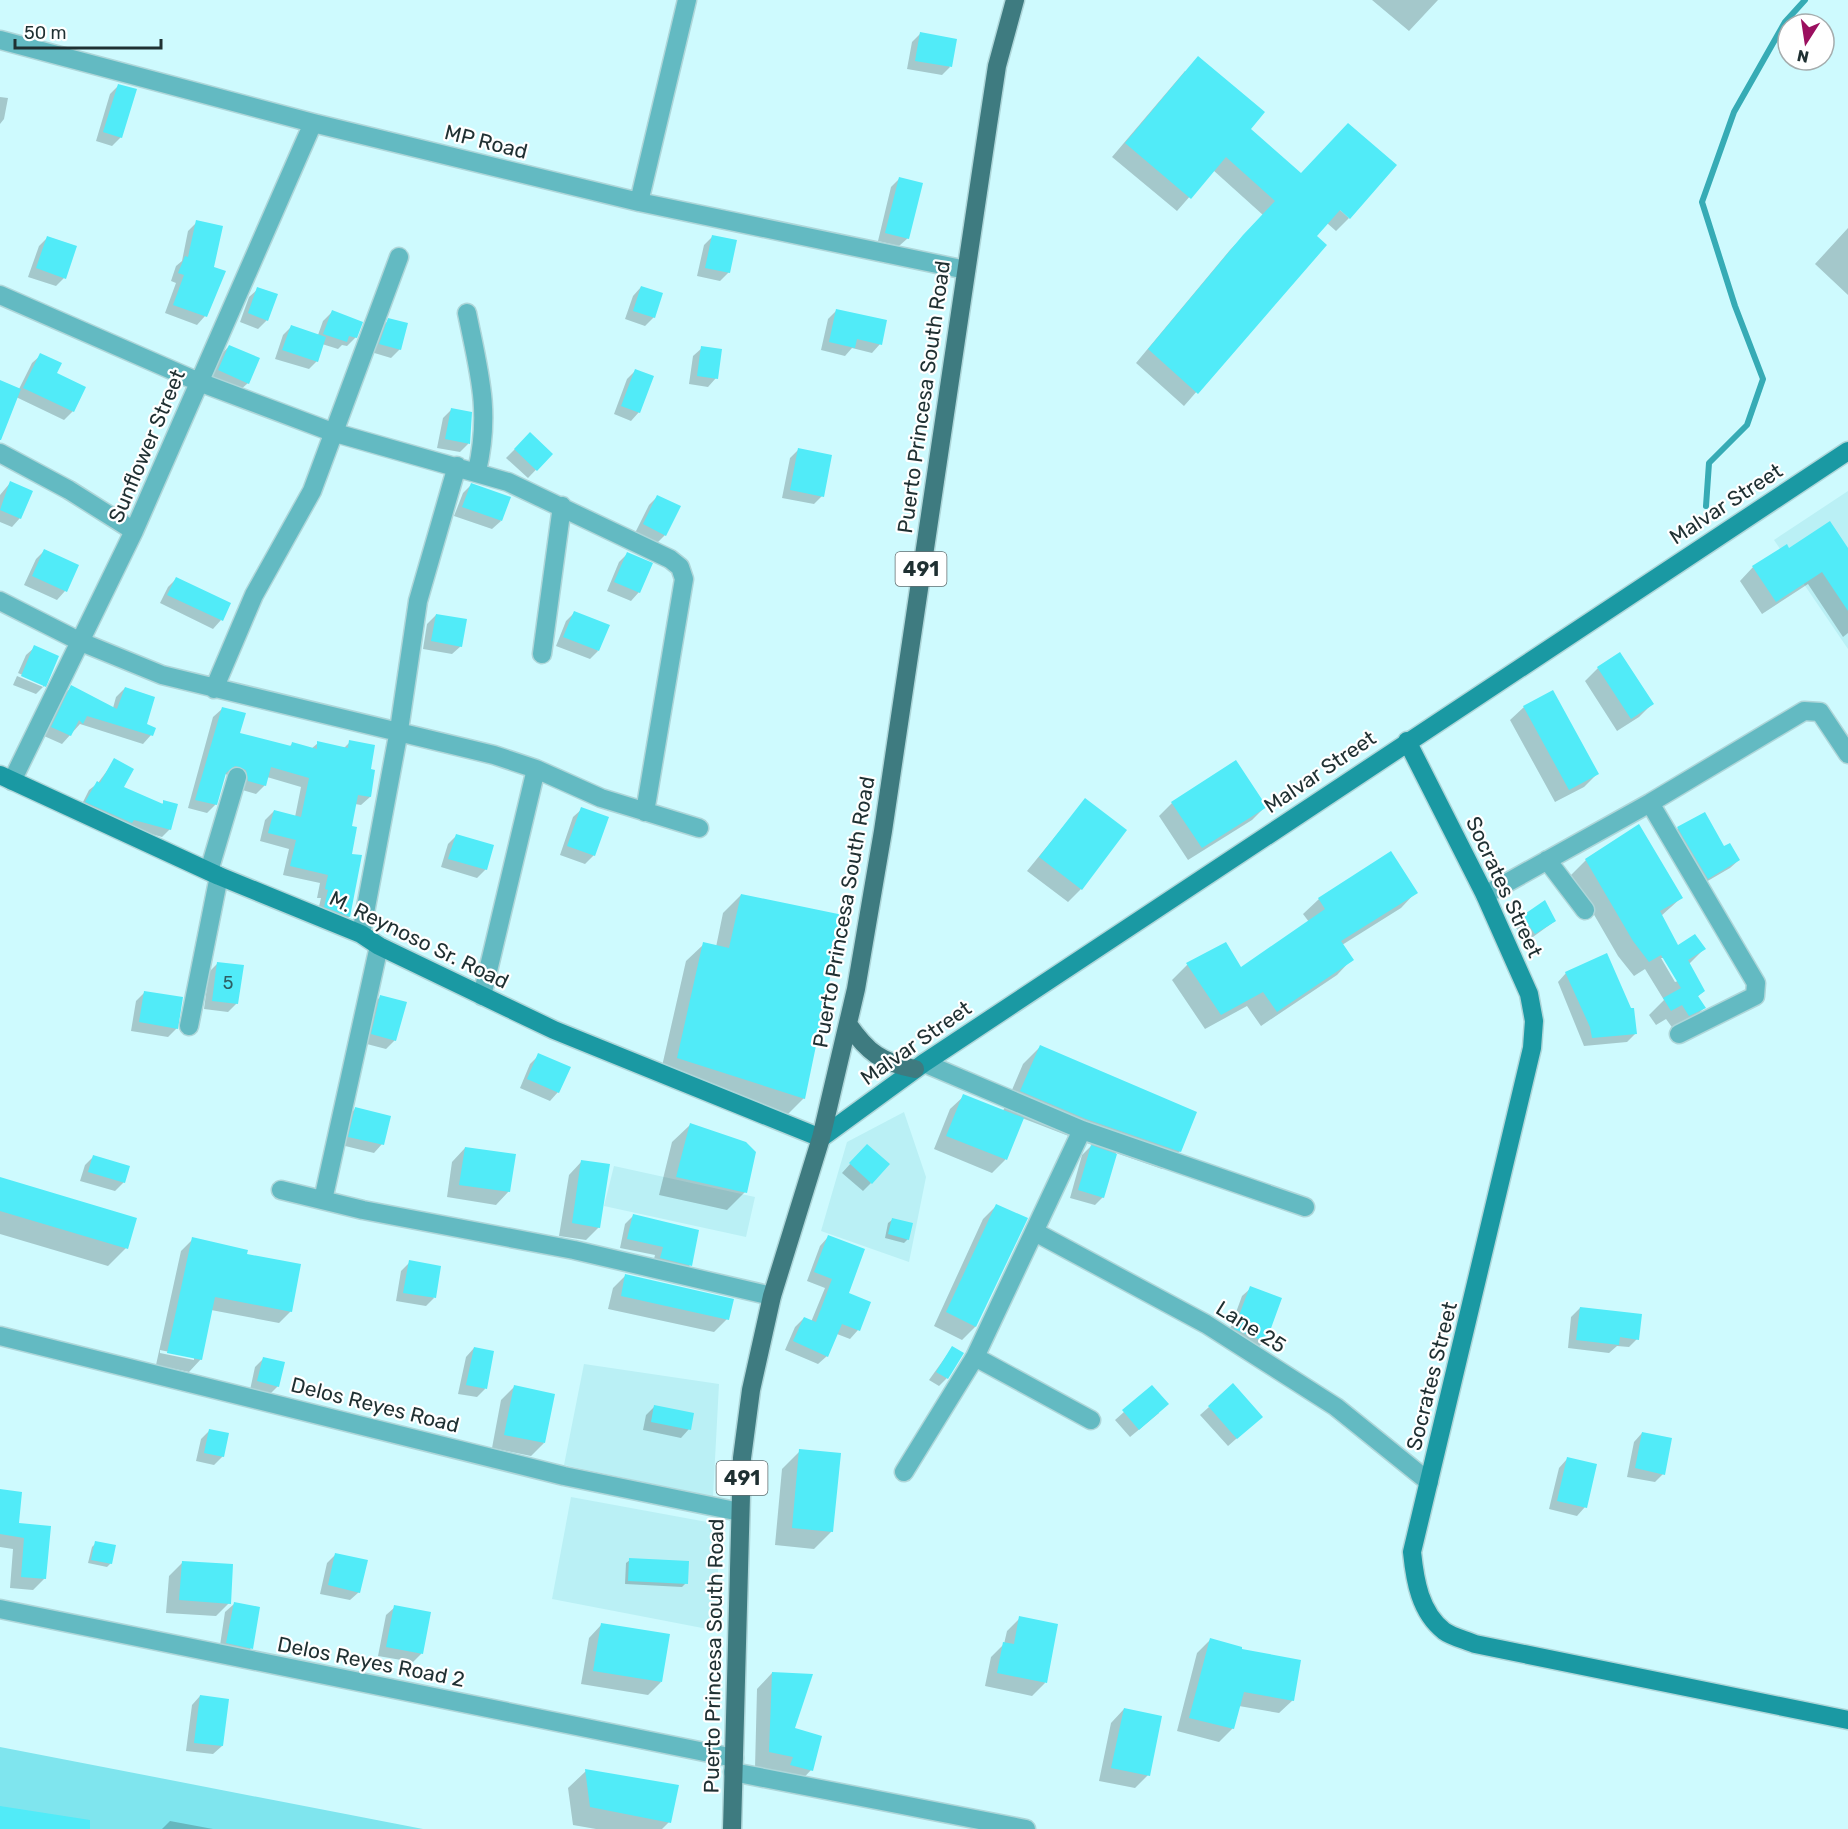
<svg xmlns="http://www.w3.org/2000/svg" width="1848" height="1829" font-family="Rubik,sans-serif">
	<rect width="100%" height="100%" fill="#cefafe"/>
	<path fill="#baf0f5" d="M1848 491V649L1774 540Z
		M904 1112 926 1177 909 1262 821 1231 847 1142Z
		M614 1166 755 1197 746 1237 604 1206Z
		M584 1364 719 1384 713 1497 564 1465Z
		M571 1497 718 1524V1631L552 1599Z"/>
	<path fill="#7fe5ee" d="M0 1747 423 1829H0Z"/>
	<path fill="#0003" fill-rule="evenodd" d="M1372 0H1438L1409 31Z
		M920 34 950 67 942 75 907 69 912 42Z
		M1185 71 1349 218 1336 231 1327 223 1315 236 1325 245 1184 406 1136 363 1230 250 1263 215 1213 170 1177 211 1112 157Z
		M119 85 121 137 112 146 96 141 110 94Z
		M0 97 8 98 4 119 0 124Z
		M899 179 908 238 899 246 878 241 891 187Z
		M197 222 212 268 205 316 197 325 165 313 176 283 171 281 176 266 182 261 188 231Z
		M1848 228V295L1815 264Z
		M713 236 729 272 720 281 697 276 704 245Z
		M48 237 64 278 56 286 28 277 39 246Z
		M641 287 654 317 645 326 625 319 633 296Z
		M258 289 267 320 258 329 240 322 249 297Z
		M836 311 880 344 872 353 852 348 845 356 821 350 828 319Z
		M332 312 356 337 347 346 342 345 338 349 322 344 317 361 309 369 275 359 283 335 291 327 318 335 323 321Z
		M389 320 400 349 391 358 371 352 380 328Z
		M229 346 248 383 239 391 210 378 221 355Z
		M702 348 716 378 708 387 689 384 693 356Z
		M41 355 55 374 84 387 73 411 64 420 16 397 0 431V382L19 389 32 363Z
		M635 371 639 412 631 421 614 414 627 379Z
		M452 409 470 413 468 444 460 452 437 448 443 418Z
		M530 434 551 454 528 478 506 458Z
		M799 449 822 496 814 504 782 498 790 458Z
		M10 483 20 518 12 527 0 522V495Z
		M471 485 501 521 492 529 454 516 463 493Z
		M657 497 665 535 656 544 635 533 649 505Z
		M45 550 77 566 65 591 57 600 24 585 36 559Z
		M1789 550H1848V633L1843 637 1808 584 1762 614 1740 581 1753 567Z
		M628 553 639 592 631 601 607 591 619 562Z
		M176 579 221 620 213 629 160 603 168 587Z
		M575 612 598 651 590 659 556 646 566 621Z
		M436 615 461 646 452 654 423 649 427 624Z
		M35 647 44 686 36 694 13 685 17 676 43 687V684L18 673 26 655Z
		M1598 668 1652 704 1639 717 1617 731 1585 681Z
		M72 687 113 708 116 697 125 688 151 735 143 744 80 724 62 744 44 736 63 695Z
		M1552 692 1597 774 1584 787 1555 802 1510 720 1524 707Z
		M222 709 238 734 289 747 293 743 311 749 318 743 343 749 350 742 369 770 370 797 361 805 355 804 350 828 351 855 360 856 349 917 340 925 317 915 321 898H317L320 883 283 875 289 849 260 841 265 820 274 811 295 817 301 787 267 777 265 785 256 794 239 789 237 778 225 774 216 804 207 813 188 808 213 717Z
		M115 760 122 787 161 805 164 802 170 829 162 837 126 827 79 810 89 790 98 783Z
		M1085 800 1081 889 1068 902 1027 871Z
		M1172 803 1265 807 1252 820 1188 860 1159 816Z
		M582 809 594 855 585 864 560 855 573 817Z
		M1678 828 1724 849 1739 860 1730 868 1699 886 1670 837Z
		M456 836 486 869 477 878 441 867 448 844Z
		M1391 853 1416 892 1401 908 1342 945 1352 959 1337 975 1261 1026 1247 1006 1205 1029 1172 980 1187 965 1226 944 1240 969 1309 922 1303 914 1319 899Z
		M1586 860 1681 898 1661 916 1677 947 1704 949 1689 964 1704 991 1697 997 1704 1008 1689 1023 1674 1030 1666 1019 1656 1025 1649 1015 1664 1000 1645 969 1634 976 1618 956 1571 875ZM1661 958H1665L1678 981 1675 982Z
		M741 895 804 1098 786 1116 660 1075 686 961 704 944 716 947 723 913Z
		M1544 902 1555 921 1526 942 1514 925Z
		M217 964 237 1003 228 1012 204 1009 209 972Z
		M1566 973 1636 1033 1627 1042 1584 1046 1558 982Z
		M144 993 177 1028 168 1037 131 1031 136 1001Z
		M380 997 395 1040 386 1049 363 1043 372 1005Z
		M1041 1046 1180 1151 1162 1169 1116 1153 1103 1197 1095 1205 1070 1198 1082 1155 1092 1145 1022 1118 1005 1160 992 1173 934 1149 950 1109 964 1096 1003 1111 1023 1064Z
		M539 1055 558 1092 550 1101 520 1088 530 1064Z
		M355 1109 382 1144 374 1153 341 1145 347 1117Z
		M690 1125 745 1192 727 1210 659 1195 672 1142Z
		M465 1148 509 1191 496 1205 447 1197 452 1162Z
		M859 1154 871 1183 863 1191 842 1173Z
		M94 1156 124 1182 115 1191 80 1181 85 1165Z
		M582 1161 599 1227 586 1240 559 1236 569 1175Z
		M0 1179 126 1248 108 1266 0 1234Z
		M996 1206 975 1327 962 1340 934 1326 983 1219Z
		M633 1216 690 1265 682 1274 652 1267 655 1255 620 1248 625 1224Z
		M892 1220 908 1239 904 1243 885 1238 888 1223Z
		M828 1237 858 1330 850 1339 837 1334 827 1356 818 1364 785 1350 795 1327 804 1318 811 1322 825 1288 807 1281 820 1246Z
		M193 1239 245 1255 291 1311 279 1323 211 1310 201 1359 189 1372 156 1365 181 1251ZM160 1350 194 1357V1360L160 1353Z
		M410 1262 434 1298 426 1306 396 1301 401 1271Z
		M626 1275 727 1319 714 1332 608 1309 613 1288Z
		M1251 1288 1265 1341 1256 1349 1227 1337 1242 1296Z
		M1580 1308 1637 1339 1629 1347 1617 1346 1609 1353 1568 1348 1571 1317Z
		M474 1348 485 1389 477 1397 458 1394 466 1357Z
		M952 1348 947 1378 939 1386 929 1380Z
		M264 1358 278 1386 269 1395 250 1390 255 1367Z
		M514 1387 544 1443 531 1456 492 1448 501 1400Z
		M1152 1387 1159 1413 1130 1437 1115 1420Z
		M655 1406 689 1429 681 1438 643 1430 646 1415Z
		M1209 1407 1252 1425 1228 1446 1200 1415Z
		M210 1430 223 1456 214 1465 196 1461 201 1439Z
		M1642 1433 1663 1474 1655 1482 1627 1477 1634 1442Z
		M800 1451 832 1531 814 1549 775 1545 782 1469Z
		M1567 1459 1585 1507 1577 1516 1549 1509 1559 1468Z
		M0 1491 45 1578 33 1590 10 1588 13 1549 0 1547Z
		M96 1543 111 1563 107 1567 88 1563 92 1547Z
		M336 1554 359 1592 350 1600 320 1594 327 1563Z
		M630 1560 686 1583 682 1587 625 1584 626 1563Z
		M182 1563 229 1603 216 1616 166 1613 169 1576Z
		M234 1604 251 1648 243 1657 219 1652 225 1612Z
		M395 1607 429 1613 421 1654 413 1662 378 1656 386 1615Z
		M1020 1618 1045 1683 1032 1696 985 1686 991 1657 1004 1644 1007 1631Z
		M602 1624 661 1682 648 1695 581 1684 589 1638Z
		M1210 1640 1293 1700 1279 1713 1239 1706 1233 1728 1219 1742 1177 1731 1197 1653Z
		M772 1673 811 1770 796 1786 755 1768 757 1689Z
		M200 1696 222 1746 213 1754 186 1751 192 1705Z
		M1124 1709 1148 1775 1135 1788 1099 1781 1111 1723Z
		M586 1771 669 1822 662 1829H596L573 1825 568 1788Z
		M170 1821 213 1829H162Z"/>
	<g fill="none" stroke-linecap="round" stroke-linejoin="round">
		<path stroke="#36abb5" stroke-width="6" d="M1706 506 1709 463 1747 425 1763 379 1735 306 1702 202 1734 112 1785 22 1805 0"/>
	</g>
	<path fill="#51ebf8" d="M920 32 957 39 952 67 915 61Z
		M1198 56 1265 112 1251 129 1301 173 1348 123 1397 165 1350 219 1340 210 1317 236 1327 245 1198 394 1148 349 1243 235 1275 201 1226 157 1191 199 1125 143Z
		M118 84 137 89 122 138 103 132Z
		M899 177 923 183 909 239 885 233Z
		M196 220 223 226 214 267 226 271 207 317 173 305 184 275 178 273 185 256 188 257Z
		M712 235 737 240 730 273 705 268Z
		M47 236 77 246 66 279 36 268Z
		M641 286 663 293 655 318 633 311Z
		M257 287 278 294 268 321 248 313Z
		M836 309 887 320 882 345 857 339 855 348 829 342Z
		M332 310 363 322 357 338 349 336 347 342 323 334Z
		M388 318 408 323 401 350 379 344Z
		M291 325 326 337 318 362 282 350Z
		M229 345 260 358 249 384 218 370Z
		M701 346 722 349 718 379 697 376Z
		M40 353 62 363 57 373 86 387 74 412 23 388Z
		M635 369 654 376 640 413 621 406Z
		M0 380 21 389 1 440H0Z
		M451 408 472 412 470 444 445 439Z
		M530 432 553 454 537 471 514 449Z
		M798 448 832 455 824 497 790 490Z
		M10 481 33 491 21 519 0 510Z
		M471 483 511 497 502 521 462 507Z
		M657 495 681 506 666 536 643 524Z
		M1830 521 1848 548V611L1822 572 1776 602 1752 566 1787 544 1789 548Z
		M44 549 79 565 67 592 32 576Z
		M627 552 653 563 640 593 614 582Z
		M176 577 231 603 223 621 167 595Z
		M574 611 610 625 599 651 563 637Z
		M436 614 467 619 462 647 431 641Z
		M34 645 59 656 46 687 21 676Z
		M1620 652 1654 704 1631 719 1597 667Z
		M71 685 117 709 125 687 155 697 147 724 156 728 153 736 87 716 83 724 79 720 71 736 51 727Z
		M1553 690 1599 774 1569 790 1523 706Z
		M222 707 246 713 240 733 291 746 292 742 317 749V741L348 748 349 740 375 745 371 769 375 770 371 797 358 795 352 826 357 827 352 854 362 855 350 917 324 907 328 890 325 889 328 875 290 866 296 840 268 833 274 810 301 817 309 778 271 767 266 786 248 781 246 770 235 766 226 773 217 805 195 800Z
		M114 758 134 769 124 787 163 804V800L178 804 171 830 134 820 132 823 85 802 97 781 100 783Z
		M1236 760 1267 807 1202 848 1171 802Z
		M1085 798 1127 830 1082 890 1039 857Z
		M581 807 609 817 595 856 567 846Z
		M1705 812 1724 846 1730 843 1740 860 1708 879 1677 827Z
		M1639 824 1683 898 1660 911 1678 945 1695 934 1706 949 1688 960 1705 991 1698 996 1706 1008 1689 1016 1682 1005 1671 1011 1663 998 1681 988 1661 955 1649 962 1633 941 1585 859Z
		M456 834 494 845 487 870 448 859Z
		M1391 851 1418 893 1341 941 1354 960 1277 1012 1263 992 1221 1015 1186 963 1226 942 1241 967 1325 909 1318 898Z
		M741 894 843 915 805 1099 677 1058 703 942 729 948Z
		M1545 900 1556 921 1535 934 1522 916Z
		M1607 953 1631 1008H1634L1637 1034 1592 1038 1590 1027 1565 972Z
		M217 962 244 965 238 1004 212 1001Z
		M144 991 183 997 178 1029 139 1022Z
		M380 995 407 1002 396 1041 371 1034Z
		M1040 1045 1197 1112 1181 1152 1086 1119 1020 1091Z
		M538 1053 571 1067 559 1093 527 1079Z
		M963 1094 1024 1118 1007 1160 946 1136Z
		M355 1107 391 1116 384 1145 348 1137Z
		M690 1123 746 1142 756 1152 747 1193 676 1177Z
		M867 1144 890 1164 872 1184 849 1163Z
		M1091 1145 1117 1154 1104 1198 1078 1190Z
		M465 1147 516 1154 510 1192 459 1185Z
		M93 1155 130 1166 125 1183 88 1172Z
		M581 1160 610 1164 600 1228 572 1223Z
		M0 1177 137 1218 128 1249 0 1211Z
		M996 1204 1028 1218 976 1327 946 1312Z
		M633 1214 699 1230 692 1266 660 1258 663 1247 627 1239Z
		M892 1218 913 1223 909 1240 888 1234Z
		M828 1235 865 1249 849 1293 871 1302 860 1331 842 1324 828 1357 793 1341 804 1317 816 1322 832 1279 814 1272Z
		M192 1237 248 1250 247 1254 301 1264 292 1312 215 1297 202 1360 167 1353Z
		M409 1260 441 1266 436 1298 403 1293Z
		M625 1274 734 1299 729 1320 621 1296Z
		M1250 1286 1282 1298 1266 1342 1234 1329Z
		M1580 1307 1642 1314 1639 1340 1620 1337 1619 1345 1576 1340Z
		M952 1346 964 1353 948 1379 936 1372Z
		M474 1347 494 1351 487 1389 466 1385Z
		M263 1357 285 1362 279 1387 257 1381Z
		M1233 1383 1263 1417 1237 1439 1208 1406Z
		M514 1385 555 1394 545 1443 504 1435Z
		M1152 1385 1169 1404 1139 1430 1122 1410Z
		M654 1405 694 1413 691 1430 651 1422Z
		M209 1429 229 1433 224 1457 204 1453Z
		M1642 1432 1672 1438 1665 1475 1635 1468Z
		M799 1449 841 1453 833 1532 792 1528Z
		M1567 1457 1597 1464 1587 1508 1557 1501Z
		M0 1489 22 1492 19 1523 51 1526 46 1579 21 1577 24 1538 0 1534Z
		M95 1541 116 1545 112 1564 91 1560Z
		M335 1553 368 1560 360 1593 328 1585Z
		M629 1558 689 1561 688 1584 628 1581Z
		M182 1561 233 1564 231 1604 179 1600Z
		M234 1602 260 1607 253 1649 226 1643Z
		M394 1605 431 1612 423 1654 386 1647Z
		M1019 1616 1058 1624 1047 1683 997 1673 1003 1642 1014 1644Z
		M601 1623 670 1634 662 1682 593 1671Z
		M1210 1638 1242 1647V1649L1301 1660 1294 1701 1244 1692 1234 1729 1189 1718Z
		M772 1672 813 1674 795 1728 822 1736 813 1771 790 1765 793 1757 769 1752Z
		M200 1695 229 1699 223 1746 194 1743Z
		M1124 1708 1162 1716 1150 1776 1111 1768Z
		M585 1769 679 1785 671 1823 590 1807Z
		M0 1806 90 1820V1829H0Z"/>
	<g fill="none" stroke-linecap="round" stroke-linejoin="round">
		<defs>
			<path id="street" d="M0 40 313 123 639 202 966 270
				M639 202 687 0
				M0 295 199 382 332 432 508 482 670 559 680 567 684 579 645 812
				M467 313C479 372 491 411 477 471
				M0 453 69 490 134 531
				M0 601 81 642 162 675 494 755 536 769 601 798 699 828
				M542 654 562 506
				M214 689 254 595 312 491 399 257
				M12 781 134 531 313 123
				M1650 803 1756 983 1755 996 1679 1034
				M1547 860 1585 910
				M209 871 237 777
				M1485 895 1650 803 1804 711 1820 712 1848 754
				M361 934 399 730 418 601 457 466
				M482 996 536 769
				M189 1026 219 876
				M924 1063 1082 1130 1305 1207
				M281 1190 363 1210 574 1250 772 1296
				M323 1200 379 946
				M1035 1232 1206 1324 1336 1407 1429 1482
				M0 1336 564 1476 740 1512
				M975 1357 1091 1420
				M904 1472 975 1357 1082 1130
				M0 1609 734 1758
				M733 1772 1026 1829"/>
			<path id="secondary" d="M1407 741 1485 895 1529 994 1534 1021 1532 1048 1412 1552C1415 1581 1420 1612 1444 1631 1452 1637 1466 1640 1475 1644L1848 1720
				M0 775 219 876 361 934 379 946 554 1030 821 1138 924 1063 1848 451"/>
			<path id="primary" d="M848 1024C868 1053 881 1062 915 1069
				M732 1829 742 1458 751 1390 772 1296 821 1138 856 989 883 831 988 125 997 66 1015 0"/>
		</defs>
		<use href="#street" stroke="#aed6d9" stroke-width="21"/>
		<use href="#secondary" stroke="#aed6d9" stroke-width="21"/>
		<use href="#primary" stroke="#aed6d9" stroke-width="21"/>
		<use href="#street" stroke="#63bac2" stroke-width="18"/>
		<use href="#secondary" stroke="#1a99a3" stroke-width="18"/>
		<use href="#primary" stroke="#3e7b80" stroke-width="18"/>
	</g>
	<g text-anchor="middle" stroke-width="4.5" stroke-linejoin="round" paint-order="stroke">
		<g font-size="18" fill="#2c5f64">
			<text x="228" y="989">5</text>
		</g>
		<g fill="#fff" stroke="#626e70" stroke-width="1.5">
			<rect x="895.5" y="552" width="51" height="34" rx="4.5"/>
			<rect x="716.5" y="1461" width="51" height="34" rx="4.5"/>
		</g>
		<g font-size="20" font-weight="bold" fill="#1f3032">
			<text x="921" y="576">491</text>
			<text x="742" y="1485">491</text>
		</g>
		<g font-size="21" fill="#1f3032" stroke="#fff">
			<text transform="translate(486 142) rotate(14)" y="7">MP Road</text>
			<text transform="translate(924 397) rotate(-82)" y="7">Puerto Princesa South Road</text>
			<text transform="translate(147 446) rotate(-67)" y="7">Sunflower Street</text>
			<text transform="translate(1726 504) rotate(-33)" y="7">Malvar Street</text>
			<text transform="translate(1320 772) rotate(-34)" y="7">Malvar Street</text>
			<text transform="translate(1504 887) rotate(65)" y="7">Socrates Street</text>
			<text transform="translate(844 912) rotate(-80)" y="7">Puerto Princesa South Road</text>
			<text transform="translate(419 940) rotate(26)" y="7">M. Reynoso Sr. Road</text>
			<text transform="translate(916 1043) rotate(-35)" y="7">Malvar Street</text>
			<text transform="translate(1251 1327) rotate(32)" y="7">Lane 25</text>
			<text transform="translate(1432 1376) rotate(-76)" y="7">Socrates Street</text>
			<text transform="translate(375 1405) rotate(14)" y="7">Delos Reyes Road</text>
			<text transform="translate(714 1656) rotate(-89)" y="7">Puerto Princesa South Road</text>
			<text transform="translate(371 1662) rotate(11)" y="7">Delos Reyes Road 2</text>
		</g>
	</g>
	<g transform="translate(1806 42) rotate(192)"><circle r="28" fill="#ffffff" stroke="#a5acad" stroke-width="1.5"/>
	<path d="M0-4.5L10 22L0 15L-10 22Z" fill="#9b0f5f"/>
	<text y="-9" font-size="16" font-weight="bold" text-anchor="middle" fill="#1f3032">N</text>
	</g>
	<path d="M15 39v9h146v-9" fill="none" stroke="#1f3032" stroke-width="3"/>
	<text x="24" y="39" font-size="18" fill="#1f3032" stroke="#ffffff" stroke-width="4.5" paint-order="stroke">50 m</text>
</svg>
